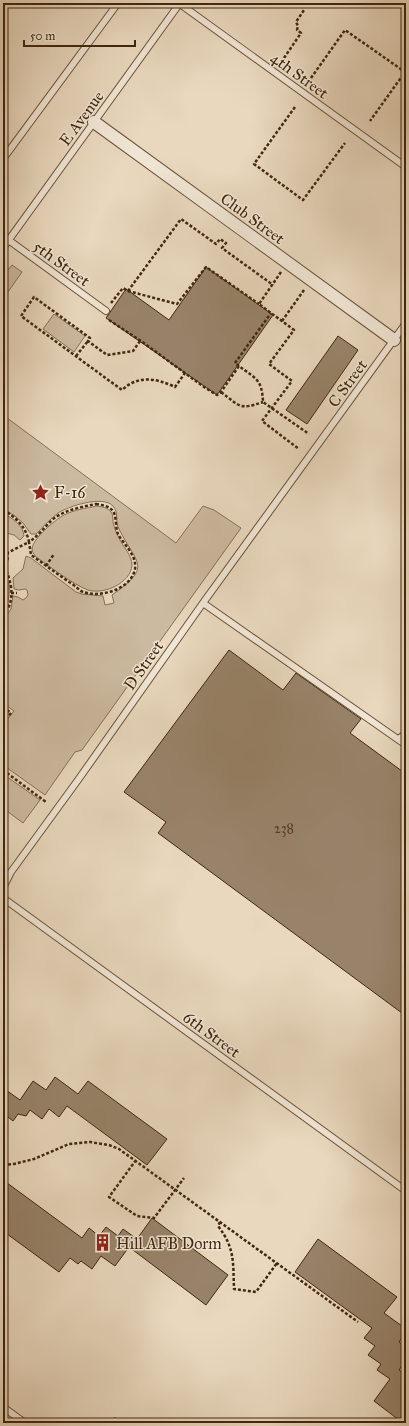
<svg xmlns="http://www.w3.org/2000/svg" width="409" height="1426" font-family="'IM FELL Great Primer',serif">
	<rect width="100%" height="100%" fill="#e9d8be"/>
	<filter id="stains"><feTurbulence type="fractalNoise" baseFrequency=".005" numOctaves="4"/><feColorMatrix values="0 0 0 0 .2 0 0 0 0 .09 0 0 0 0 .02 0 0 0 .5 -.17"/></filter>
	<radialGradient id="worn" r=".72"><stop offset=".6" stop-color="#630" stop-opacity="0"/><stop offset="1" stop-color="#630" stop-opacity=".3"/></radialGradient>
	<path fill="#ccbaa0" stroke="#867057" d="M12 265 22 272 3 299V276Z
		M54 314 85 336 74 352 43 329Z
		M3 415 176 543 203 506 214 510 241 528 82 750 75 752 45 795 3 765V725L14 711 3 703V620L11 609 13 596 18 597 23 600 26 598 28 595 27 590 25 589 19 590 14 589 13 578 23 569 26 556 31 558 76 592 82 594 103 596 105 605 114 603 112 595C153 566 137 565 119 529 115 522 119 512 113 506 103 495 69 506 58 513 50 519 43 527 36 534H31L23 523 15 516 3 509Z
		M97 506C102 507 107 507 111 512 114 516 112 522 114 526 115 530 117 534 119 538 123 547 132 555 132 565 131 583 104 595 88 590 72 584 51 567 36 557 34 554 32 552 32 549 33 538 55 520 64 515 74 510 86 508 97 506Z
		M3 513C12 518 23 525 24 536L20 540 14 535 3 532Z
		M3 583H9C10 594 9 603 3 612Z
		M3 774 40 800 23 823 3 808Z"/>
	<path fill="#98836a" stroke="#41260e" d="M206 267 273 315 217 395 106 318 126 289 169 320Z
		M338 336 358 350 307 424 286 410Z
		M229 650 283 690 296 673 361 719 350 733 406 774V1016L158 833 166 822 124 792Z
		M55 1077 78 1094 88 1081 167 1139 147 1165 67 1106 59 1117 49 1109 42 1119 30 1110 26 1116 18 1114 13 1121 3 1113V1088L20 1100 33 1081 46 1090Z
		M3 1180 82 1238 89 1228 99 1236 106 1227 118 1236 123 1229 137 1239 152 1218 228 1275 206 1305 129 1247 115 1266 101 1256 92 1269 81 1261 78 1264 70 1258 59 1272 3 1231Z
		M318 1239 397 1297 384 1313 406 1329V1332L399 1342 406 1348V1360L399 1370 406 1376V1423H403L374 1401 390 1379 377 1370 381 1364 368 1355 375 1346 364 1338 372 1328 295 1272Z"/>
	<g fill="none" stroke-linecap="round" stroke-linejoin="round">
		<defs>
			<path id="lane" d="M180 4 406 167
				M3 159 118 3
				M3 236 106 311
				M3 248 180 3
				M203 603 406 745
				M398 739 406 734
				M3 888 11 872 78 780 203 603 406 323
				M3 898 406 1191
				M3 1407 25 1423"/>
			<path id="street" d="M94 122 394 340"/>
		</defs>
		<use href="#lane" stroke="#6b523a" stroke-width="8"/>
		<use href="#street" stroke="#6b523a" stroke-width="14"/>
		<path stroke="#41260e" stroke-width="2.5" stroke-dasharray="3 2" stroke-linecap="butt" d="M284 58 301 33 297 30 298 26 296 22 304 10
			M311 78 345 30 405 72 370 121
			M295 107 254 164 303 200 345 143
			M281 272 259 304 294 330 269 364 292 381 262 421 299 449
			M128 291 177 304 206 267 259 304
			M111 303 123 288 128 291 181 219 216 244 220 239 226 243 222 248 273 285
			M109 320 141 341 204 387 217 395 221 392 239 366C256 379 262 379 263 402L309 434
			M282 321 304 290
			M140 341 133 351 107 355 88 341 90 338 34 297 21 316 122 390C138 375 156 378 175 387L185 373
			M76 356 88 341
			M239 366 235 363 271 313
			M221 392C241 407 239 410 263 402
			M96 504C102 505 109 506 113 511 117 517 115 527 118 534 124 545 137 555 135 569 131 590 98 599 81 591 77 588 73 584 69 582 56 573 44 564 31 555L29 542C38 536 44 528 52 520 64 510 81 507 96 504Z
			M3 510C16 517 26 527 29 542L7 553
			M3 549C9 553 10 560 3 564
			M46 566 54 554
			M11 593H17
			M3 616C17 599 11 582 4 564
			M3 707 11 713 3 722
			M3 770 46 802
			M136 1160 109 1197 137 1216 154 1218 184 1178
			M3 1165 14 1164 34 1159 69 1144 90 1142 109 1145 119 1149 358 1322
			M220 1222 218 1226C235 1248 233 1262 234 1289L256 1292 277 1263
			M114 1418 121 1423"/>
		<use href="#lane" stroke="#f1e6d5" stroke-width="6"/>
		<use href="#street" stroke="#f1e6d5" stroke-width="12"/>
	</g>
	<defs>
		<symbol id="sight-bare" viewBox="-9 -9 18 18"><path d="M0-6L1.8-2.2L6-1.7L2.9 1.2L3.7 5.4L0 3.3L-3.7 5.4L-2.9 1.2L-6-1.7L-1.8-2.2Z" fill="#8f2418" stroke="#f1e6d5" stroke-width="2.5" paint-order="stroke"/></symbol>
		<symbol id="building-bare" viewBox="-9 -9 18 18"><path d="M-4-6H4V6H1V3H-1V6H-4ZM-2.5-4.3h1.7v1.8h-1.7ZM.8-4.3h1.7v1.8H.8ZM-2.5-1h1.7V.8h-1.7ZM.8-1h1.7V.8H.8Z" fill="#8f2418" stroke="#f1e6d5" stroke-width="2.5" paint-order="stroke"/></symbol>
	</defs>
	<g fill-rule="evenodd">
		<use href="#sight-bare" x="28" y="480" width="25" height="25"/>
		<use href="#building-bare" x="90" y="1230" width="25" height="25"/>
	</g>
	<g text-anchor="middle" stroke-width="3" stroke-linejoin="round" paint-order="stroke">
		<g font-size="14" fill="#573d25">
			<text x="284" y="833">238</text>
		</g>
		<g font-size="16" fill="#41260e" stroke="#f1e6d5">
			<text transform="translate(300 75) rotate(36)" y="6">4th Street</text>
			<text transform="translate(81 118) rotate(-54)" y="6">E Avenue</text>
			<text transform="translate(253 218) rotate(36)" y="6">Club Street</text>
			<text transform="translate(62 263) rotate(36)" y="6">5th Street</text>
			<text transform="translate(347 383) rotate(-54)" y="6">C Street</text>
			<text transform="translate(143 665) rotate(-55)" y="6">D Street</text>
			<text transform="translate(212 1034) rotate(36)" y="6">6th Street</text>
		</g>
		<g font-size="16" fill="#41260e" stroke="#f1e6d5" text-anchor="start">
			<text x="54" y="498">F-16</text>
			<text x="116" y="1249">Hill AFB Dorm</text>
		</g>
	</g>
	<rect width="409" height="1426" fill="none" stroke="#e9d8be" stroke-width="16"/>
	<rect x="4" y="4" width="401" height="1418" fill="none" stroke="#41260e" stroke-width="2"/>
	<rect x="8" y="8" width="393" height="1410" fill="none" stroke="#41260e"/>
	<path d="M24 40v6h111v-6" fill="none" stroke="#41260e" stroke-width="2"/>
	<text x="30" y="40" font-size="12" fill="#41260e" stroke="#f1e6d5" stroke-width="3" paint-order="stroke">50 m</text>
	<rect width="100%" height="100%" filter="url(#stains)"/>
	<rect width="100%" height="100%" fill="url(#worn)"/>
</svg>
